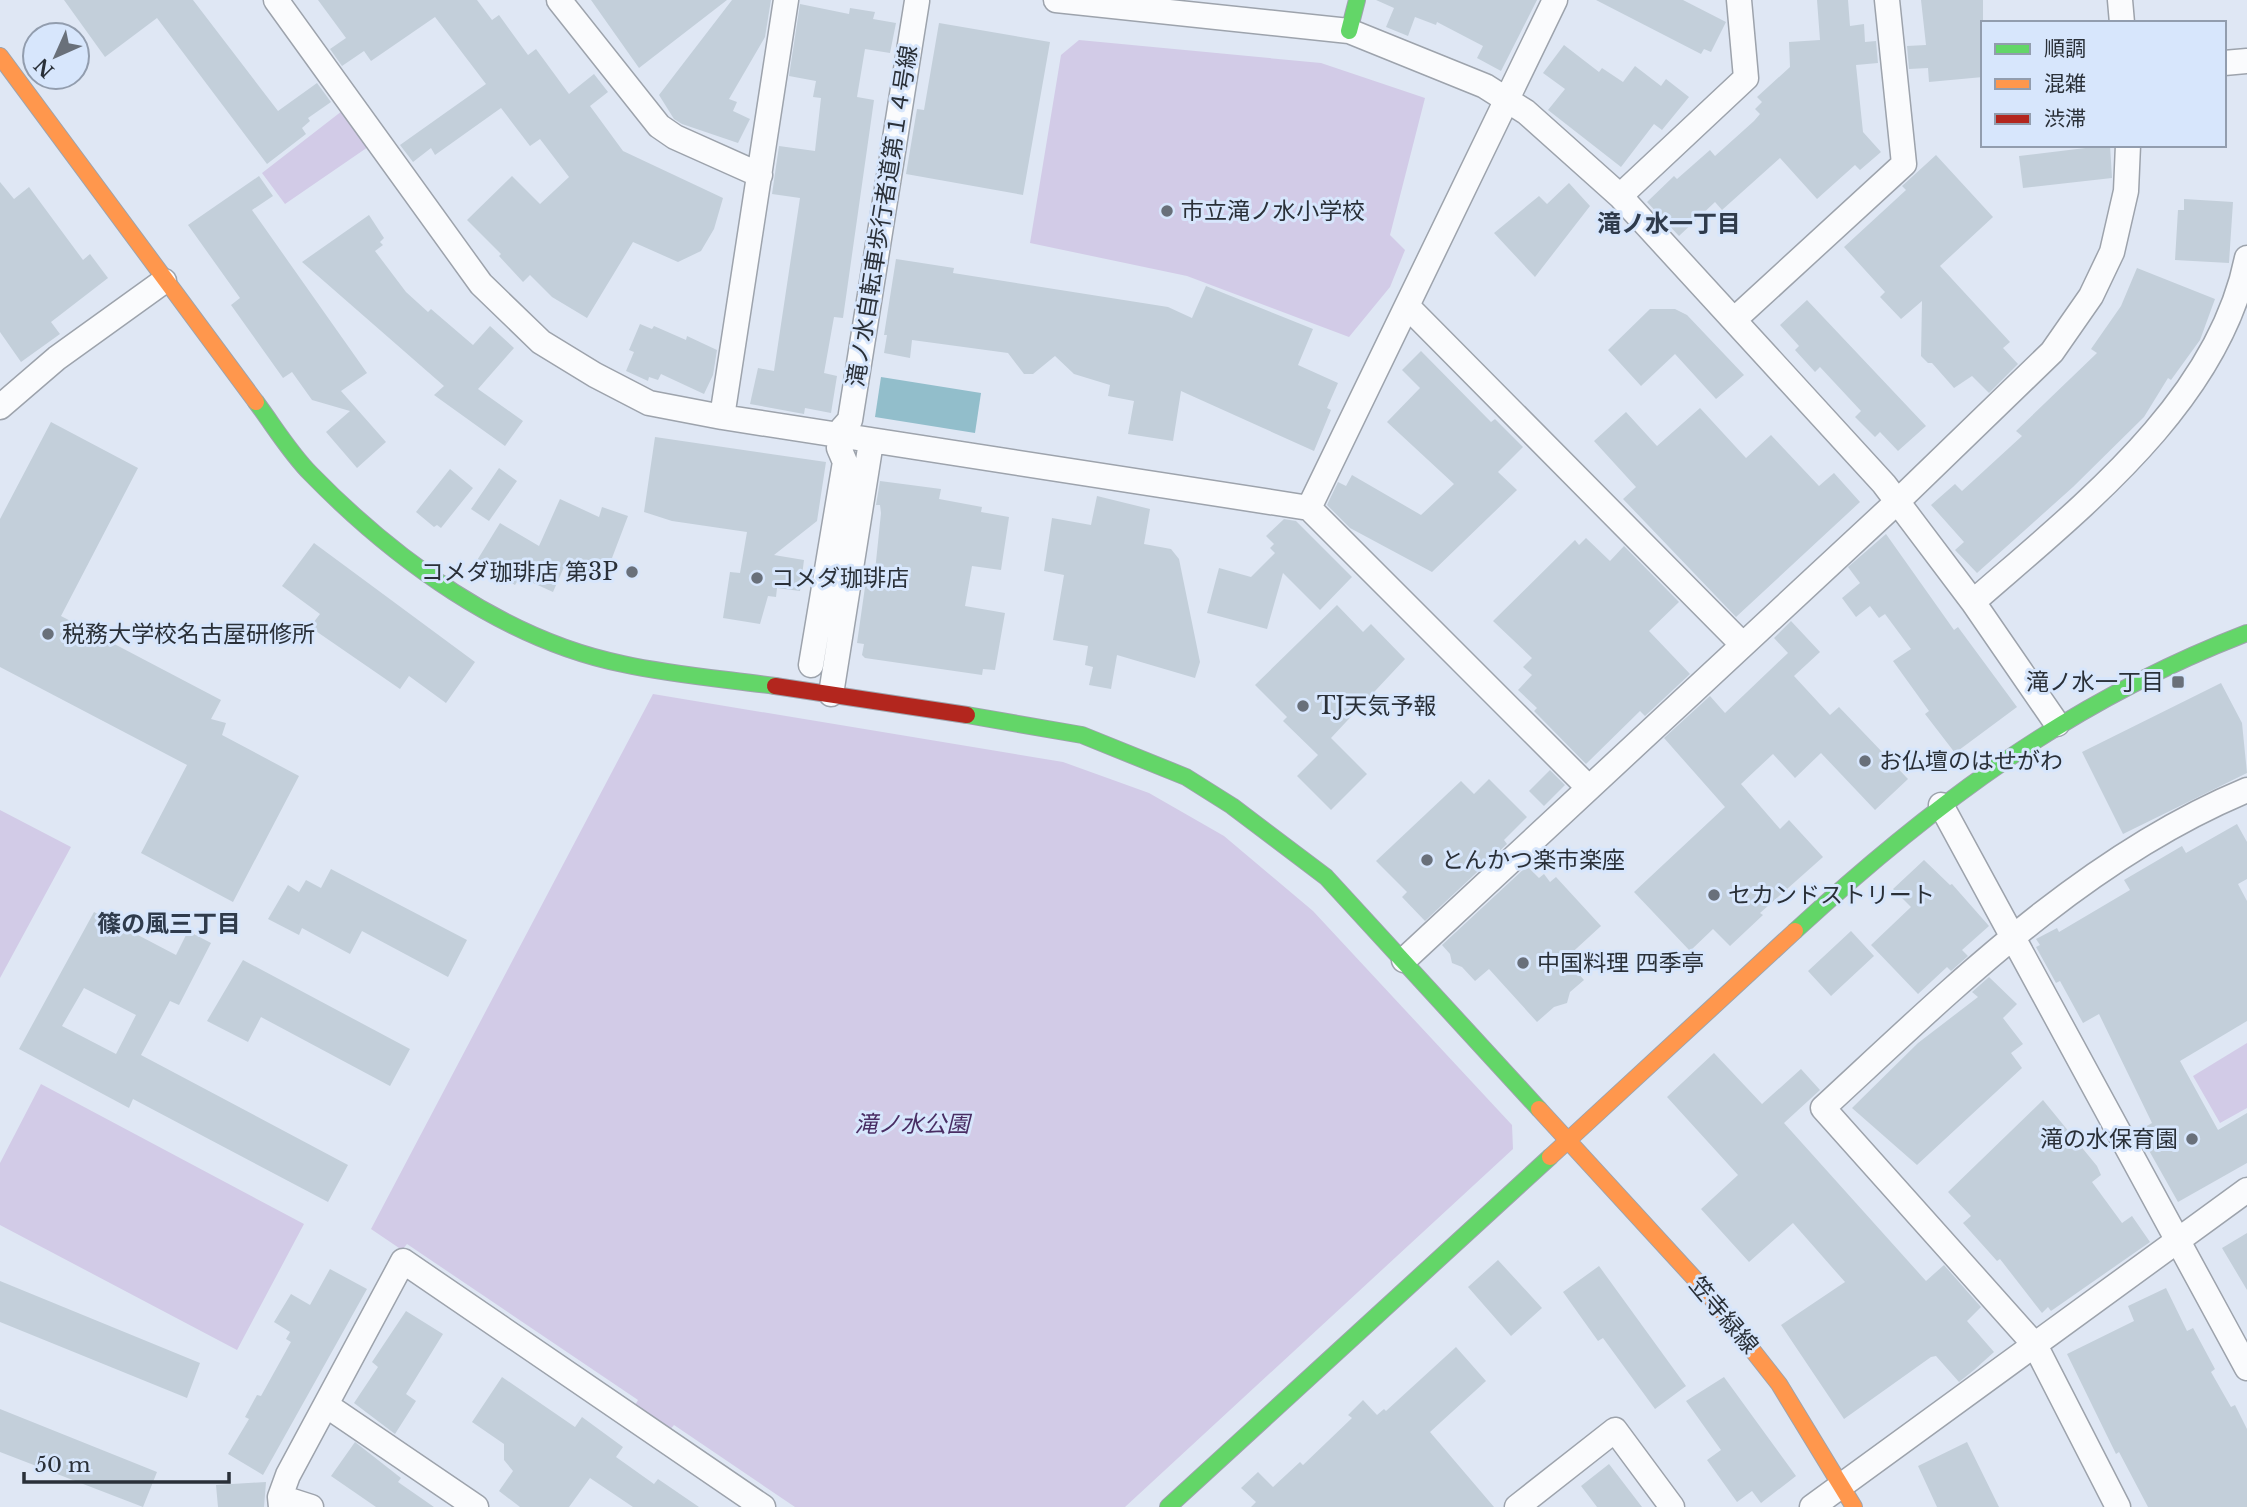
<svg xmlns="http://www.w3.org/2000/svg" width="2247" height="1507" font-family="'Libre Baskerville','Noto Sans JP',serif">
	<rect width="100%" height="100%" fill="#dfe7f4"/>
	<path fill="#d2cbe7" d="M1079 40 1321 63 1425 98 1390 235 1405 250 1390 287 1349 337 1187 276 1030 243 1061 55Z
		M342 111 368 147 285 204 262 173Z
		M653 694 1063 762 1149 793 1224 836 1313 911 1512 1125 1513 1149 1125 1507H795L674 1425 669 1431 634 1407 638 1400 407 1244 402 1250 371 1229Z
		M0 810 71 847 0 978Z
		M2247 1043V1108L2220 1123 2193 1076Z
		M41 1084 304 1224 237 1350 0 1225V1163Z"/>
	<path fill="#92becb" d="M881 377 981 393 975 433 875 417Z"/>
	<path fill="#c3cfda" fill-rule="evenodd" d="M64 0H193L278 111 317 83 331 102 308 118 310 121 302 128 306 134 267 164 157 18 105 57Z
		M318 0H477L492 20 499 15 528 55 536 49 569 94 594 74 608 92 590 106 623 151 723 198 714 229 701 251 678 262 633 242 587 318 552 297 530 275 523 282 499 256 501 254 467 220 512 176 540 204 569 177 540 139 530 146 501 108 435 155 431 148 413 162 400 145 486 84 435 17 371 61 364 51 342 66 330 49 346 38Z
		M591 0H727L639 68Z
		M732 0H771L765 37 729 99 737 102 733 111 750 119 738 143 682 124 674 119 659 95Z
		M1376 0H1537L1501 71 1477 58 1483 46 1437 22 1436 25 1415 17 1408 36 1386 27 1394 8Z
		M1596 0H1683L1726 22 1711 52 1704 49 1701 54Z
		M1817 0H1848L1850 26 1864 24 1865 42 1876 41 1878 63 1856 65 1863 132 1881 152 1860 170 1855 165 1817 199 1780 158 1722 210 1715 202 1679 236 1647 202 1674 176 1677 179 1710 150 1715 156 1754 121 1760 114 1755 109 1762 102 1757 97 1790 67 1789 42 1820 40Z
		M1921 0H1983V77L1929 82 1928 68 1909 69 1907 46 1926 45Z
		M800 4 849 14 850 8 875 12 873 19 896 23 890 53 865 49 857 97 874 100 843 318 834 317 824 373 837 376 831 413 805 408 804 414 750 404 758 368 774 371 800 198 772 194 779 146 815 151 821 98 813 97 816 81 789 76Z
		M939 23 1050 42 1023 195 906 174 917 109 924 110Z
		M1564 45 1599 72 1602 68 1623 82 1635 66 1661 86 1666 79 1689 97 1662 130 1654 124 1621 167 1548 110 1565 89 1543 73Z
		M2110 145 2112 178 2023 188 2019 156Z
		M1936 155 1993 217 1940 266 2010 342 2003 348 2018 364 1989 393 1972 376 1954 388 1932 363H1928L1921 356 1922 301 1901 319 1880 297 1885 292 1844 247 1906 190 1902 186Z
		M259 176 273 196 252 210 367 373 341 391 386 442 357 468 326 432 350 411 312 400 292 372 283 378 231 305 240 298 188 225Z
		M0 182 14 199 29 187 83 260 90 254 108 278 51 322 60 334 21 362 0 332Z
		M1569 183 1590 206 1535 277 1494 233 1539 196 1547 204Z
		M2184 199 2233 202 2229 263 2175 260 2178 210H2184Z
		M369 215 384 238 380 242 383 245 375 251 406 292 428 312 431 309 473 345 490 326 514 348 478 389 523 421 505 446 434 395 444 386 302 262Z
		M896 259 954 268 953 273 1168 307 1192 318 1206 286 1313 329 1298 365 1338 383 1327 408 1331 410 1314 451 1181 391 1173 441 1128 434 1134 401 1108 396 1110 385 1074 374 1055 356 1033 374H1024L1008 353 912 340 910 358 884 353 887 335H884Z
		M2137 268 2215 299 2200 340 2171 380 2168 378 2144 417 2073 487 1977 573 1955 550 1964 542 1931 505 1955 484 1962 491 2022 436 2016 431 2097 353 2091 349 2121 306Z
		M1807 300 1926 426 1898 451 1880 432 1875 437 1855 417 1861 411 1820 367 1815 372 1795 350 1799 346 1780 325Z
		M1650 309H1675L1687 315 1744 375 1716 399 1675 354 1641 386 1608 350Z
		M640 324 652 329 654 326 686 340 687 336 717 350 713 375 704 394 661 374 658 380 649 377 648 381 626 371 634 352 629 350Z
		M1421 351 1491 422 1495 419 1523 447 1498 472 1517 490 1432 572 1350 528 1327 505 1338 482 1346 486 1352 475 1421 515 1454 484 1387 422 1420 388 1402 370Z
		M1700 408 1746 458 1771 435 1819 486 1834 473 1860 502 1736 617 1623 499 1636 487 1594 441 1626 412 1657 446Z
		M51 422 138 468 61 616 221 700 211 719 226 723 222 735 299 776 233 902 141 853 187 765 0 667V519Z
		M655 437 826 462 817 521 774 555 804 560 800 591 777 588 776 597 768 596 760 624 723 618 730 572 740 573 747 532 672 521 644 512Z
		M499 468 517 481 489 521 471 509Z
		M450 469 473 488 441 528 437 525 434 527 416 512Z
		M880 481 941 489 939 499 982 507 981 512 1009 517 1001 570 972 566 965 606 1005 613 995 670 983 669 982 675 865 658 862 655 864 644 857 643 866 580 874 581 881 513 880 505H876Z
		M1097 496 1150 509 1144 544 1171 549 1179 559 1200 662 1195 678 1117 655 1111 689 1089 685 1093 667 1085 665 1088 646 1053 640 1064 575 1044 571 1052 518 1091 525Z
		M560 499 599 517 602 507 628 516 604 579 565 565 553 592 520 577 515 585 476 562 500 523 539 546Z
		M1284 519 1296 521 1352 577 1320 610 1283 573 1267 629 1207 613 1219 568 1251 577 1275 553 1270 548 1274 544 1266 536Z
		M1886 534 1954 630 1958 627 2017 707 1955 753 1925 714 1929 711 1893 661 1911 649 1885 614 1879 618 1870 606 1856 617 1842 598 1860 583 1848 567Z
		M1586 538 1610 561 1624 546 1679 602 1649 631 1690 674 1645 716 1640 711 1586 764 1534 711 1537 708 1518 690 1532 675 1523 667 1532 658 1493 621 1575 540 1579 545Z
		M314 543 475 662 446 703 409 676 400 689 310 627 320 614 282 586Z
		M1337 605 1363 632 1371 624 1405 659 1331 738 1367 774 1331 810 1297 776 1318 755 1283 721 1287 717 1255 685Z
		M1791 621 1820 652 1794 676 1830 715 1839 707 1908 779 1875 810 1821 753 1795 778 1773 754 1741 784 1780 829 1789 820 1823 857 1760 913 1763 915 1730 946 1713 929 1690 951 1634 892 1725 807 1664 738 1710 696 1725 713 1788 653 1774 638Z
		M2221 683 2242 723 2247 773 2123 834 2082 752Z
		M1550 770 1565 785 1544 806 1529 791Z
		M1489 779 1527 817 1504 840 1507 844 1425 921 1402 897 1407 892 1376 861 1461 781 1474 794Z
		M2237 824 2247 842V879L2238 884 2247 901V1021L2180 1061 2218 1130 2247 1113V1163L2178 1202 2138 1131 2152 1123 2099 1014 2083 1023 2060 981 2056 983 2036 947 2040 945 2036 939 2057 928 2059 932 2130 890 2124 880 2182 846 2186 853Z
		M1924 860 1950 885 1952 884 1989 926 1962 950 1968 956 1951 971 1947 967 1918 994 1871 945 1911 907 1893 889Z
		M1527 866 1539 878 1544 874 1550 882 1556 877 1601 926 1565 959 1584 980 1570 992 1567 1003 1554 1007 1537 1022 1489 969 1475 981 1462 967 1452 963 1450 954 1442 945Z
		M331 869 467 940 448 977 362 931 350 954 302 928 299 935 268 919 288 885 299 892 306 880 321 888Z
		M94 912 176 955 188 931 211 943 179 1005 170 1001 141 1055 348 1165 328 1202 133 1099 129 1108 19 1049ZM84 988 136 1015 116 1054 62 1026Z
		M1851 931 1874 956 1831 996 1808 971Z
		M243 960 410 1049 390 1086 261 1017 248 1042 207 1021Z
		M1989 977 2017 1004 2003 1018 2023 1044 2011 1053 2022 1068 1917 1165 1852 1108 1918 1043 1978 997 1972 992Z
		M1714 1053 1762 1104 1801 1069 1820 1090 1784 1123 1926 1281 1944 1265 1981 1307 1967 1321 1994 1352 1974 1370 1959 1382 1936 1356 1931 1357 1844 1419 1781 1325 1845 1282 1793 1223 1749 1262 1701 1209 1738 1175 1667 1097Z
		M2043 1100 2097 1166 2101 1175 2092 1182 2122 1223 2132 1216 2150 1242 2051 1311 2048 1307 2042 1313 2000 1259 1997 1261 1963 1223 1971 1216 1948 1192Z
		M2247 1233V1290L2222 1248Z
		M1498 1260 1542 1308 1511 1336 1468 1287Z
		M1599 1266 1686 1386 1655 1409 1603 1338 1598 1341 1563 1292Z
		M330 1269 367 1289 263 1475 228 1454 249 1419 245 1417 257 1395 261 1396 291 1342 286 1339 290 1332 274 1322 291 1294 310 1305Z
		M0 1281 200 1363 187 1398 0 1322Z
		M2166 1288 2187 1331 2193 1328 2215 1369 2211 1372 2231 1407 2235 1405 2247 1429V1507H2148L2119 1452 2116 1454 2067 1354 2134 1321 2128 1306Z
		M406 1311 443 1334 406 1394 416 1401 395 1434 354 1403 378 1367 372 1362Z
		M1456 1347 1486 1381 1430 1432 1494 1507H1251L1256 1502 1241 1488 1258 1472 1273 1487 1300 1462 1303 1465 1352 1418 1348 1415 1363 1400 1377 1415 1384 1409 1386 1411Z
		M502 1377 575 1427 582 1417 623 1447 616 1457 654 1484 658 1479 699 1507H633L590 1478 569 1507H520L499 1491 513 1471 504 1460V1444L472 1422Z
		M1724 1377 1796 1476 1761 1503 1752 1491 1737 1502 1707 1460 1721 1450 1686 1401Z
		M0 1409 157 1472 143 1507 0 1452Z
		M355 1442 401 1478 398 1482 434 1507H376L331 1476Z
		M1967 1442 1999 1507H1937L1918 1466Z
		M1609 1464 1642 1507H1597L1581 1486Z
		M266 1482 264 1507H218L216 1485Z"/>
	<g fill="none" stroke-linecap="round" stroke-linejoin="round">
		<defs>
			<path id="street" d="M276 0 481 284 541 342 595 375 649 403 722 417 1309 508 1588 787
				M559 0 659 126 675 137 760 175
				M1056 0 1349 31 1485 86 1526 112 1620 196 1884 484 1973 602 2057 724
				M2120 0 2122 23
				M2224 63 2247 61
				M1620 196 1746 78 1739 0
				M1407 306 1742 644
				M1735 319 1904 164 1887 0
				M0 407 57 358 164 281
				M722 417 786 0
				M842 429 850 420 917 1
				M1309 508 1555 0
				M1973 602C2079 509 2218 403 2247 258
				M811 665 845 462 839 448
				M831 694 871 442
				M1941 805 2247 1368
				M1404 960 1898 501 2052 352 2091 296 2112 252 2126 191 2128 145
				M326 1405 476 1507
				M280 1497 288 1475 403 1261 763 1507
				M281 1507 280 1497 311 1507
				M1517 1507 1615 1430 1672 1507
				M1812 1507 2247 1190
				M2118 1507 2035 1345 1823 1108C1951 990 2083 858 2247 790"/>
			<path id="fast" d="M1349 31 1357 0
				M256 402C274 426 290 453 311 474 394 559 504 640 623 664 673 675 724 679 775 686
				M967 715 1082 735 1186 777 1232 806 1326 877 1539 1109
				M1795 931C1933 804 2070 701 2247 633
				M1168 1507 1550 1157"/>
			<path id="slow" d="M0 56 256 402
				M1539 1109 1705 1290 1779 1384 1854 1507
				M1550 1157 1795 931"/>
			<path id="jam" d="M775 686 967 715"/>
		</defs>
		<use href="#street" stroke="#9da3ac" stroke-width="27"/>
		<use href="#fast" stroke="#9da3ac" stroke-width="18"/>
		<use href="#slow" stroke="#9da3ac" stroke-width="18"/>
		<use href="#jam" stroke="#9da3ac" stroke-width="18"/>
		<use href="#street" stroke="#fafbfd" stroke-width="24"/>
		<use href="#fast" stroke="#63d668" stroke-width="16"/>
		<use href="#slow" stroke="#ff974d" stroke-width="16"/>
		<use href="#jam" stroke="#b3261e" stroke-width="16"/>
	</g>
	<g fill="#69707a" stroke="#d7e6fc" stroke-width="2.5">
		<circle cx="1167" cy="211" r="7"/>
		<circle cx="632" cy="572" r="7"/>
		<circle cx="757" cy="578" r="7"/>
		<circle cx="48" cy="634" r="7"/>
		<rect x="2171" y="675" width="14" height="14" rx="3.5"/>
		<circle cx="1303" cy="706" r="7"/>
		<circle cx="1865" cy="761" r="7"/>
		<circle cx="1427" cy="860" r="7"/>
		<circle cx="1714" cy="895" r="7"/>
		<circle cx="1523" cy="963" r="7"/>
		<circle cx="2192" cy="1139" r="7"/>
	</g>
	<g text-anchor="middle" stroke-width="6" stroke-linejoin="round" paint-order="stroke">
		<g font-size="23" fill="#2a3038" stroke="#d7e6fc" text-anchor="start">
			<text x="1181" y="219">市立滝ノ水小学校</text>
			<text x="618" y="580" text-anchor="end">コメダ珈琲店 第3P</text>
			<text x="771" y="586">コメダ珈琲店</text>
			<text x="62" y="642">税務大学校名古屋研修所</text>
			<text x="2164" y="690" text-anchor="end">滝ノ水一丁目</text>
			<text x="1317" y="714">TJ天気予報</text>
			<text x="1879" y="769">お仏壇のはせがわ</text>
			<text x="1441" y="868">とんかつ楽市楽座</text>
			<text x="1728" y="903">セカンドストリート</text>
			<text x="1537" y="971">中国料理 四季亭</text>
			<text x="2178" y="1147" text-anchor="end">滝の水保育園</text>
		</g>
		<g font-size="23" fill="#2a3038" stroke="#d7e6fc">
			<text transform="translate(882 216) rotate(-81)" y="8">滝ノ水自転車歩行者道第１４号線</text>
			<text transform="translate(1724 1315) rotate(50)" y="8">笠寺緑線</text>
		</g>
		<g font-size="23" font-style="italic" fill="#492d63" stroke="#d7e6fc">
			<text x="912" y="1132">滝ノ水公園</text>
		</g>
		<g font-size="24" font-weight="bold" fill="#2f3b4c" stroke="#d7e6fc">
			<text x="1669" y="232">滝ノ水一丁目</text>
			<text x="169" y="932">篠の風三丁目</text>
		</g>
	</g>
	<rect x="1981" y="21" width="245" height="126" fill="#d7e6fc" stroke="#929dae" stroke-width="2"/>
	<rect x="1995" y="44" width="35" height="10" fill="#63d668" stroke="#929dae" stroke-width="2"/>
	<text x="2044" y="56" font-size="21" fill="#2a3038">順調</text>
	<rect x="1995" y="79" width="35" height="10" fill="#ff974d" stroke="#929dae" stroke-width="2"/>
	<text x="2044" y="91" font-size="21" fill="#2a3038">混雑</text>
	<rect x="1995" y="114" width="35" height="10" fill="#b3261e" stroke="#929dae" stroke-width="2"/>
	<text x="2044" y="126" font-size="21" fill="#2a3038">渋滞</text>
	<g transform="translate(56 56) rotate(225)"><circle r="33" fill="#d7e6fc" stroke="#929dae" stroke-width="2"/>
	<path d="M0-5L12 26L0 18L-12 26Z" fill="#69707a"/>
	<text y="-10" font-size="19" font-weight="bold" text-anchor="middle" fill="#2a3038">N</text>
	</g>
	<path d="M24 1472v10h205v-10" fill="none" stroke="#2a3038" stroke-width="3.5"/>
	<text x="35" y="1472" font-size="21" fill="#2a3038" stroke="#d7e6fc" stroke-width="5" paint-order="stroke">50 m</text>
</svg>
